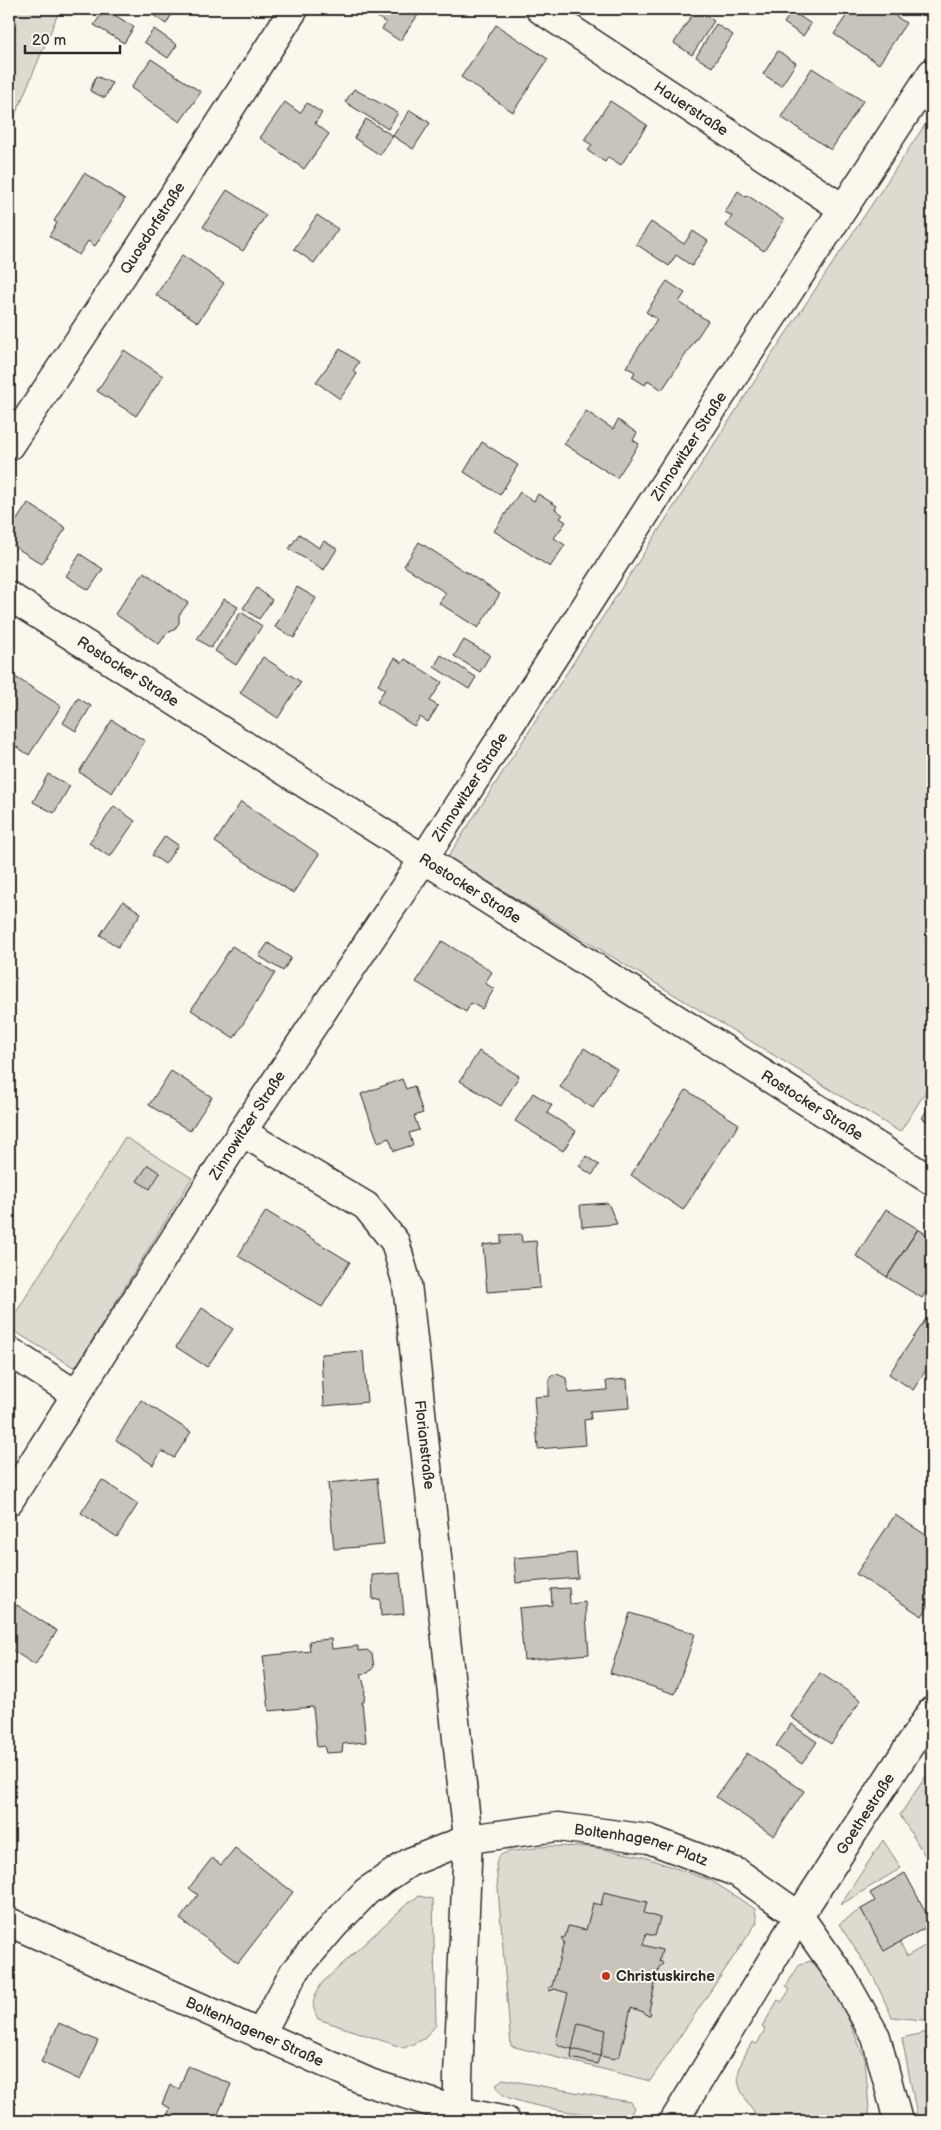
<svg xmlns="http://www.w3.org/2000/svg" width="941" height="2130" font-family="'Balsamiq Sans',sans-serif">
	<rect width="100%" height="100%" fill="#fbf7ec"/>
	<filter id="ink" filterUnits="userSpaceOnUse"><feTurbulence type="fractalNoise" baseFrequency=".02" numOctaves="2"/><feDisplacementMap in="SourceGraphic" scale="10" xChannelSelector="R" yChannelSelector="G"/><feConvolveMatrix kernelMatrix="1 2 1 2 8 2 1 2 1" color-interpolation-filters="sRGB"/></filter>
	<g filter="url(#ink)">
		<path fill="#dddad0" stroke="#84827e" d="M9 9H60L9 130Z
			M932 114V1082L900 1132 448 857 769 359Z
			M125 1137 192 1178 75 1368 9 1328V1324Z
			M932 1767V1867L900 1815Z
			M883 1840 901 1868 840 1905Z
			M549 1846 591 1847 644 1857 712 1881 755 1909 757 1922 650 2081 511 2046 496 1864 499 1856 507 1852Z
			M419 1896 433 1899 436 2025 424 2039 404 2048 318 2019C310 2003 313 1998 322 1983L409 1902Z
			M861 1909 900 1942 907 1956 928 1944 930 1949 932 1948V2021L892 2017 873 1976 839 1924Z
			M811 1961 838 1994 865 2059 870 2121H826L756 2114C733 2084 733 2075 752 2042L757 2044 765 2029 762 2027 778 2000 782 2002 790 1989 786 1986 800 1964Z
			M927 2032C929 2041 923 2050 932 2056V2121H921L917 2116 902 2038Z
			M503 2079 630 2102 634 2108 631 2114C612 2121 523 2106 505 2096 500 2093 498 2089 496 2084Z"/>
		<path fill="#c7c4bc" stroke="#2b2b2b" d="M105 9 134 27 124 43 94 25Z
			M147 9H175L166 24 146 10Z
			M365 9H412L411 11 418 15 400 41 382 29 386 23Z
			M696 9 714 21 692 55 674 43Z
			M851 9H885L906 23 879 64 834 34Z
			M792 11 811 24 803 36 784 23Z
			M716 24 733 35 712 67 696 57Z
			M496 25 548 59 513 112 461 77Z
			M154 29 177 45 168 58 144 42Z
			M778 51 796 63 781 86 763 74Z
			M151 59 201 92 180 122 131 88Z
			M812 68 863 101 831 150 781 117Z
			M96 76 112 83 105 98 90 91Z
			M354 89 398 113 388 129 345 102Z
			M610 101 647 125 621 165 608 157 605 162 588 151 592 145 584 140Z
			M285 102 300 113 307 103 322 113 315 123 329 134 304 169 260 138Z
			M410 110 430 123 413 149 393 136Z
			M366 119 393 136 380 155 354 138Z
			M84 173 125 199 95 246 88 241 79 255 49 236 57 223 54 221Z
			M227 190 266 215 243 251 203 227Z
			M738 191 746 197 747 195 784 220 764 251 726 226 732 216 725 212Z
			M317 215 338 229 314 263 294 249Z
			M651 222 684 244 693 231 708 241 692 266 676 255 669 266 636 244Z
			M182 255 224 283 198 322 156 295Z
			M667 281 685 293 679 302 708 321 662 390 648 380 645 385 632 377 635 372 626 367 657 319 646 312Z
			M340 349 359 362 353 371 357 374 340 399 316 382Z
			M124 350 163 376 136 416 97 391Z
			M586 411 613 429 618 420 637 433 633 440 639 444 617 478 564 444Z
			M482 442 518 465 500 495 464 472Z
			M520 492 534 501 538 494 557 506 555 509 563 515 560 518 566 522 554 538 565 545 550 567 494 531Z
			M28 503 66 528 42 564 9 543V532Z
			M299 534 319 548 324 541 337 549 324 570 289 549Z
			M419 542 500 594 478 628 439 603 446 593 404 566Z
			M80 554 103 569 89 590 66 576Z
			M144 572 188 603 179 615V623L174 630 167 633 159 644 115 614Z
			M297 587 316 598 294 638 275 627Z
			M257 588 272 600 259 619 243 608Z
			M224 599 238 607 211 648 197 639Z
			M241 612 262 626 236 665 215 651Z
			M464 640 490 655 480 672 454 656Z
			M441 655 476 677 469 689 434 667Z
			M263 657 301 682 278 718 240 693Z
			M395 658 402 663 405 659 442 682 430 701 438 706 428 722 420 717 414 726 377 702 385 689 378 685Z
			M9 673 61 706 29 755 9 742Z
			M78 698 91 706 76 731 63 723Z
			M112 720 145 741 112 793 79 772Z
			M48 774 70 786 54 813 33 802Z
			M241 802 319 854 293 893 215 842Z
			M114 806 135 821 110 857 89 843Z
			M165 836 178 845 165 864 152 855Z
			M123 901 141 913 118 947 100 935Z
			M442 941 492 972 485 983 494 989 482 1009 471 1003 466 1012 416 982Z
			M268 943 291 958 283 971 259 956Z
			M232 946 275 973 234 1038 191 1010Z
			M584 1048 617 1069 593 1108 560 1087Z
			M479 1051 519 1076 501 1106 460 1081Z
			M171 1071 212 1097 190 1131 149 1105Z
			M402 1079 406 1089 414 1086 423 1113 414 1116 419 1130 409 1133 413 1145 394 1151 389 1138 378 1142 361 1094Z
			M686 1090 739 1124 683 1210 631 1175Z
			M533 1093 552 1105 547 1113 576 1131 563 1151 515 1121Z
			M932 1102V1125L922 1118Z
			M586 1156 599 1165 592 1175 579 1166Z
			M148 1165 160 1173 150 1189 137 1181Z
			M608 1203 617 1224 582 1227 580 1205Z
			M886 1209 918 1229 887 1277 856 1256Z
			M266 1211 350 1262 322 1307 238 1256Z
			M918 1229 932 1238V1282L922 1298 887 1277Z
			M521 1234 522 1242 536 1241 540 1288 487 1292 483 1245 501 1243V1235Z
			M202 1308 233 1329 207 1367 176 1347Z
			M932 1310V1361L913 1390 889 1374Z
			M363 1351 367 1402 324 1406 321 1354Z
			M557 1374 566 1378 568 1393 607 1390 606 1381 627 1379 629 1408 590 1411 591 1419 584 1420 586 1445 538 1449 534 1397 549 1396V1380L551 1376Z
			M141 1400 191 1432 174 1458 162 1451 153 1465 116 1440Z
			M377 1478 384 1545 334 1549 328 1483Z
			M102 1480 138 1504 117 1537 81 1513Z
			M895 1515 932 1539V1600L922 1616 856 1574Z
			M576 1553 578 1578 516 1583 514 1558Z
			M400 1573 404 1614 381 1616 380 1599 373 1600 372 1575Z
			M569 1588 570 1604 585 1602 589 1654 524 1660 519 1608 552 1605 551 1589Z
			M17 1605 57 1631 35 1665 9 1648V1618Z
			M630 1613 695 1634 675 1694 610 1673Z
			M331 1639 332 1649 358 1646V1651L367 1650 372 1654 374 1667 368 1673 361 1674 365 1688 364 1702H362L366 1742 343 1744 342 1752 326 1753 324 1746 317 1747 313 1707 269 1711 263 1656 310 1651 309 1641Z
			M820 1673 861 1700 831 1744 791 1717Z
			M791 1724 817 1742 802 1764 776 1746Z
			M747 1753 804 1791 774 1836 716 1797Z
			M235 1848 293 1892 238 1963 180 1919 198 1895 189 1888 212 1858 221 1865Z
			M905 1873 932 1924 884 1951 861 1909 875 1901 870 1893Z
			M604 1892 647 1902 644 1913 660 1918 655 1936 646 1934 643 1945 662 1950 659 1962 661 1961 663 1964 659 1967 649 2010 651 2014 648 2016 644 2012 631 2008 620 2055 614 2059 600 2056 597 2064 571 2058 572 2049 560 2046 557 2043 556 2040 568 1993 554 1989 550 1991 548 1988 552 1986 564 1942 561 1938 565 1937 568 1926 586 1930 593 1903 601 1905Z
			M59 2023 98 2041 80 2080 41 2062Z
			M578 2023 606 2030 600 2056 572 2049Z
			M932 2031V2056L929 2054 926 2046 927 2032Z
			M188 2066 231 2084 215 2121H171L166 2119 170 2108 162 2104 170 2085 179 2089Z"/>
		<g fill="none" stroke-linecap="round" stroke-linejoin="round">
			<defs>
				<g id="minor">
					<path id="s1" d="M540 9 842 208"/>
					<path id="s2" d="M9 446 110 294 294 9"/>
					<path id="s3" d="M9 596 932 1181"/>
					<path id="s4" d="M242 1132 366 1206 395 1242 407 1284 468 1839 458 2077V2111L462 2121"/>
					<path d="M9 1351 75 1394"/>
					<path id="s5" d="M9 1501 242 1132 423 860 744 360 932 73"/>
					<path id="s6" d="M9 1922 370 2083 458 2111 506 2121"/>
					<path id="s7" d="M260 2035 294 1972 336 1923 367 1891 410 1862 468 1839 558 1827 649 1839 738 1873 799 1916 842 1977 876 2037 898 2121"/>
					<path id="s8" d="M674 2121 799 1916 932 1711"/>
				</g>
			</defs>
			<use href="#minor" stroke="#2b2b2b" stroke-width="31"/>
			<use href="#minor" stroke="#fbf7ec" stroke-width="28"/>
		</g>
	</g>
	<circle fill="#c8321e" stroke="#fbf7ec" stroke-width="2" cx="606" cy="1976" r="5"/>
	<g text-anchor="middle" stroke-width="4" stroke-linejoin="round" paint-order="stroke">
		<g font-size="15" fill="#2b2b2b" stroke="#fbf7ec">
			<text dy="5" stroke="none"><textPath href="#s1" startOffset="181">Hauerstraße</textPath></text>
			<text dy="5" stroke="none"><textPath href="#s2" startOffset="261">Quosdorfstraße</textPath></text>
			<text dy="5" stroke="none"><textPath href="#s5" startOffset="1255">Zinnowitzer Straße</textPath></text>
			<text dy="5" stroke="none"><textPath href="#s3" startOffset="141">Rostocker Straße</textPath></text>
			<text dy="5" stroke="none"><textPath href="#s5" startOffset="850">Zinnowitzer Straße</textPath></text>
			<text dy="5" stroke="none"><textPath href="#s3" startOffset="546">Rostocker Straße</textPath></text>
			<text dy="5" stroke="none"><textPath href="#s3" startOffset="951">Rostocker Straße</textPath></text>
			<text dy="5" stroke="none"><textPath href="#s5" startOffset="445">Zinnowitzer Straße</textPath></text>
			<text dy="5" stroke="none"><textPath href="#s4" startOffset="396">Florianstraße</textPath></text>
			<text dy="5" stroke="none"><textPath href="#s8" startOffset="362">Goethestraße</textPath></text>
			<text dy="5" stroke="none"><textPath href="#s7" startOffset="471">Boltenhagener Platz</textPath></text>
			<text dy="5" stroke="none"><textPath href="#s6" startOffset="269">Boltenhagener Straße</textPath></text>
		</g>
		<g font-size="15" font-weight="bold" fill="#2b2b2b" stroke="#fbf7ec" text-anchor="start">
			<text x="616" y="1981">Christuskirche</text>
		</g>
	</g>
	<rect width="941" height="2130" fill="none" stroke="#fbf7ec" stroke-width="30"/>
	<rect x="15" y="15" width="911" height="2100" fill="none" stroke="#2b2b2b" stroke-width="2" filter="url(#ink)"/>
	<path d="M25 45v8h95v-8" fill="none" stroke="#2b2b2b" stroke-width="2.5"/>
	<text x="32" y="45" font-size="15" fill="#2b2b2b" stroke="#fbf7ec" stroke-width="4" paint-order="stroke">20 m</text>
</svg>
